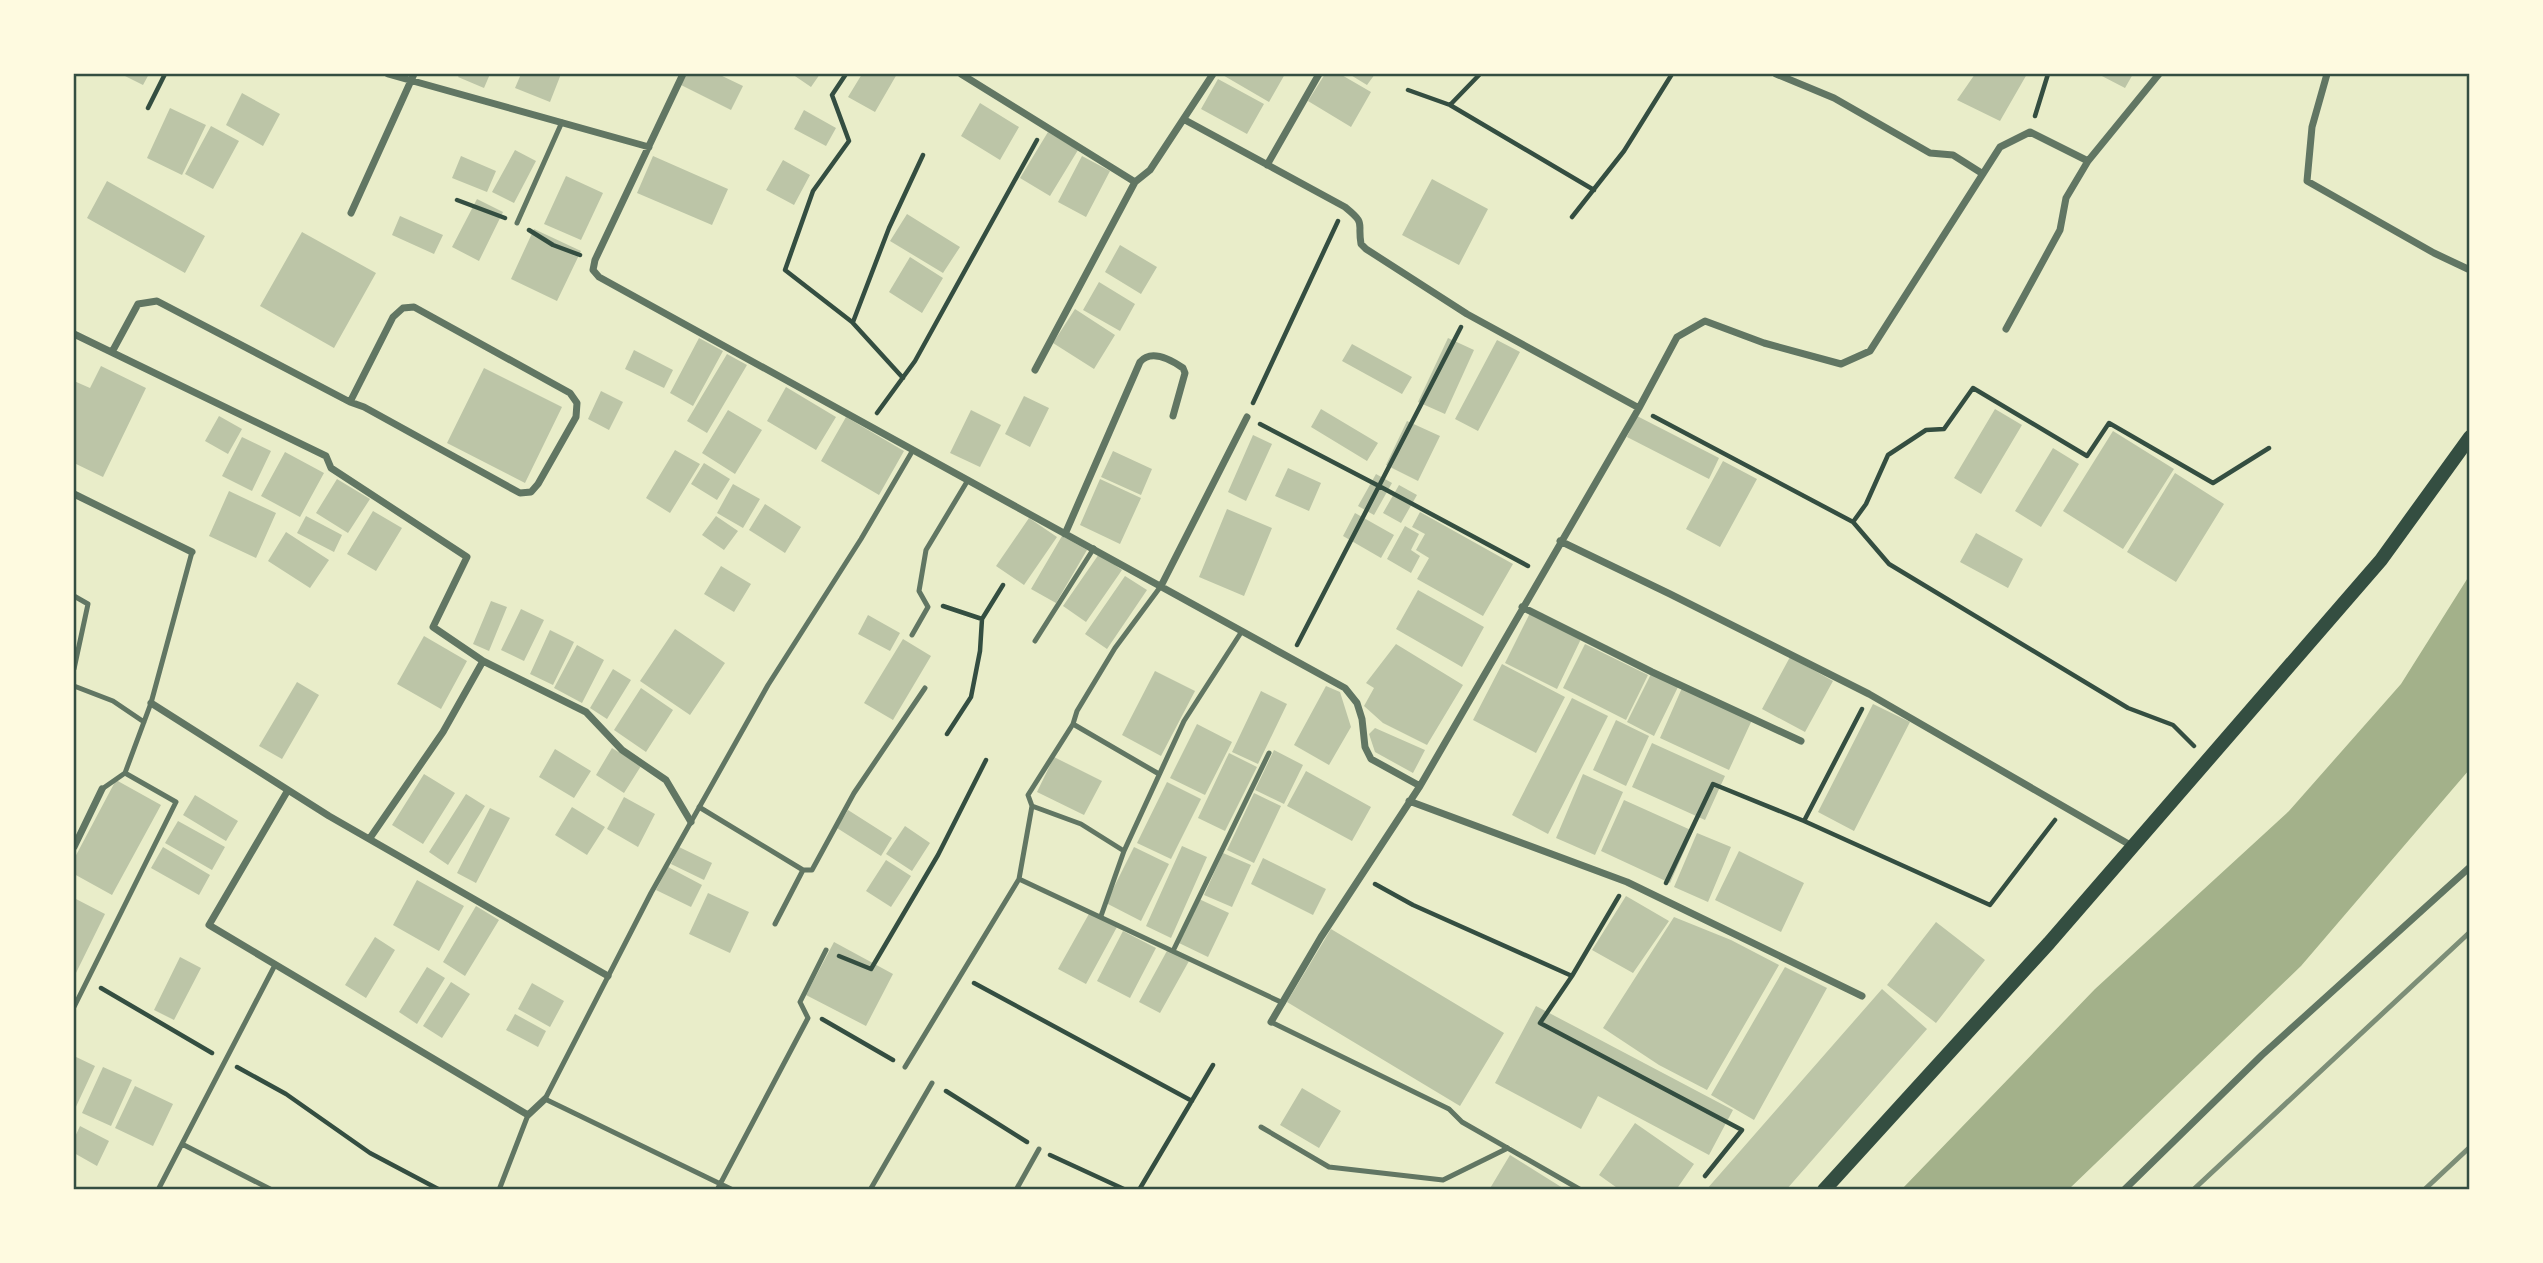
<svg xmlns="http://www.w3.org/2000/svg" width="2543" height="1263" font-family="Roboto,sans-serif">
	<rect width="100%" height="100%" fill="#e9edc9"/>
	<path fill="#a3b18a" d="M2469 576V770L2301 966 2069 1189H1902L2095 989 2289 811 2401 684Z"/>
	<path fill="#bcc5a7" d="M121 74H149L143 85Z
		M460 74H490L484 88 458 77Z
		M521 74H561L550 102 515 88Z
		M686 74H718L743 86 731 110 681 85Z
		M792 74H820L811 87Z
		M862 74H897L875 112 848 97Z
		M1221 74H1285L1269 102Z
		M1325 74H1340L1371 92 1351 127 1308 101Z
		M1349 74H1375L1367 85Z
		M1975 74H2027L2000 121 1957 100Z
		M2098 74H2133L2125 88Z
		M1218 79 1264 104 1247 134 1201 109Z
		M242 93 280 114 263 146 226 125Z
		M980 103 1019 127 1000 160 961 136Z
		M170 108 206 125 182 175 147 158Z
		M804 110 836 128 826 146 794 129Z
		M211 126 239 141 213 189 185 174Z
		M1048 132 1078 150 1050 196 1020 178Z
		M515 150 536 161 514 203 492 192Z
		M461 156 496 171 487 192 452 178Z
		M653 156 728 189 712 225 637 193Z
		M1082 156 1110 171 1086 217 1058 202Z
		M783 160 810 175 794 205 766 190Z
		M566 176 603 193 581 240 544 224Z
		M1432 179 1488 209 1459 265 1402 235Z
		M107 181 205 236 185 273 87 218Z
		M477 199 503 212 479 261 452 247Z
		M907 214 960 247 943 273 890 241Z
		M400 216 443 235 434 254 392 235Z
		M534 229 581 251 557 301 511 279Z
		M302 232 376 273 334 348 260 306Z
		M1120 245 1157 267 1141 294 1105 272Z
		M910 257 943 278 922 313 889 292Z
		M1099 282 1135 304 1120 331 1083 310Z
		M1075 309 1115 335 1094 369 1053 343Z
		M699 338 723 351 693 406 670 393Z
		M1448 338 1474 350 1445 414 1418 402Z
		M1497 340 1520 352 1478 431 1455 419Z
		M1352 344 1412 377 1402 394 1342 361Z
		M634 350 673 370 664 388 625 369Z
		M727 354 747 365 707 433 687 421Z
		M101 366 146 388 103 477 74 463V381L90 388Z
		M484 368 562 407 525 483 447 443Z
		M786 387 836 417 816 450 767 421Z
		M601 391 623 402 609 430 588 419Z
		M1024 396 1049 408 1030 447 1005 434Z
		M1321 409 1378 443 1367 461 1311 427Z
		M1995 409 2022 425 1981 494 1954 478Z
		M728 410 762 430 735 474 702 453Z
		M971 410 1001 425 980 467 950 453Z
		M219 416 242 429 228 454 205 441Z
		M1637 416 1719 458 1709 479 1627 437Z
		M846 417 904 451 879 495 821 461Z
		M1407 421 1440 436 1418 481 1386 465Z
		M2113 431 2174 469 2123 549 2063 511Z
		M1253 435 1272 444 1246 501 1228 492Z
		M242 437 271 451 252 491 222 476Z
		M2053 448 2079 464 2041 527 2015 511Z
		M675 450 700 464 670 513 646 498Z
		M1113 451 1152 469 1141 495 1101 477Z
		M285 452 324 473 300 517 261 496Z
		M1723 461 1757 479 1720 547 1686 529Z
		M704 463 730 479 717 500 691 484Z
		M1288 468 1321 483 1309 511 1275 496Z
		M2175 473 2224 504 2176 582 2127 552Z
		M1376 474 1392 483 1374 515 1358 506Z
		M337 479 370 499 348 533 316 513Z
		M1100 479 1141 498 1120 544 1080 525Z
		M733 484 760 499 743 528 717 513Z
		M1399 485 1417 495 1401 523 1383 513Z
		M229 491 276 513 256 558 209 536Z
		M765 504 801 527 785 553 749 530Z
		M1227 509 1272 528 1244 596 1199 577Z
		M373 511 402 528 376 571 347 554Z
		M1420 512 1513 564 1483 616 1417 579 1429 558 1416 550 1425 534 1412 527Z
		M1355 513 1394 535 1381 558 1343 536Z
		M306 516 342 535 334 552 297 533Z
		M716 516 738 531 724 550 702 535Z
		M1029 518 1057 537 1024 585 996 566Z
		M1405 526 1419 534 1411 550 1420 556 1411 573 1387 559Z
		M286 532 329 560 310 588 268 561Z
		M1976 533 2023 559 2008 588 1960 562Z
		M1062 536 1087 550 1056 603 1031 589Z
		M1099 554 1122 570 1086 622 1063 606Z
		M721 566 751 584 734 612 704 594Z
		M1125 576 1147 590 1107 649 1085 634Z
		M1418 590 1484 627 1462 667 1396 629Z
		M491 601 507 607 489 651 473 644Z
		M521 609 544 620 524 661 501 650Z
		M1530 613 1581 639 1557 689 1505 663Z
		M868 615 900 633 890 651 858 634Z
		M675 629 725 663 690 715 640 681Z
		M550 630 574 642 553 685 530 674Z
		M424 636 467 661 441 709 397 684Z
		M903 639 931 656 893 720 864 703Z
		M1396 644 1463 685 1427 745 1383 723 1364 706 1374 688 1366 683Z
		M1585 644 1648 675 1626 720 1563 688Z
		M577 645 604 660 582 703 554 688Z
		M1790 657 1833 681 1805 732 1762 709Z
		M1502 664 1565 697 1536 753 1473 720Z
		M613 669 631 680 607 719 590 708Z
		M1155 671 1195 691 1161 756 1122 735Z
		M1651 674 1678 687 1654 736 1627 722Z
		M297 682 319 695 282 759 259 746Z
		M1326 686 1340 692 1351 727 1329 765 1294 745Z
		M641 688 673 710 646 752 614 730Z
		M1682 688 1752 720 1729 770 1660 738Z
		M1261 691 1287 704 1258 764 1232 752Z
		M1572 698 1608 716 1548 834 1512 815Z
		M1873 704 1910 722 1854 831 1818 812Z
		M1616 720 1649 736 1626 786 1593 770Z
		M1197 724 1232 742 1205 795 1170 778Z
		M1375 728 1425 750 1413 773 1375 752 1369 734Z
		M1652 743 1725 776 1705 820 1632 787Z
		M612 748 641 766 624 793 596 775Z
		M555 749 591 771 574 798 539 777Z
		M1274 750 1303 765 1284 804 1255 790Z
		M1229 753 1257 767 1225 831 1198 818Z
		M1054 757 1102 781 1084 815 1037 792Z
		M1306 771 1371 807 1352 841 1287 806Z
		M424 774 455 793 423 844 392 825Z
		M1583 774 1623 792 1595 855 1556 838Z
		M116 780 161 805 112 895 74 874V859Z
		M1167 782 1201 799 1171 859 1137 843Z
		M1254 793 1281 806 1254 863 1227 850Z
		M466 794 485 806 448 865 429 852Z
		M195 795 238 821 226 841 183 815Z
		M624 797 655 814 638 847 607 829Z
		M1624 800 1693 831 1670 883 1601 851Z
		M572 807 605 827 587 855 555 835Z
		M490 808 510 818 476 883 457 873Z
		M848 810 892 838 881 856 837 828Z
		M178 821 225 847 212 870 165 843Z
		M905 826 930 843 912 871 886 854Z
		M1697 833 1731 847 1708 902 1674 887Z
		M1182 846 1207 857 1171 938 1146 926Z
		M163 847 210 875 199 895 151 868Z
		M679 847 712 863 704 880 671 864Z
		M1134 847 1169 864 1141 921 1106 903Z
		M1739 851 1804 883 1781 932 1715 900Z
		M1223 853 1251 865 1232 907 1204 895Z
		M1263 858 1326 889 1313 915 1251 884Z
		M886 860 911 876 891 907 866 891Z
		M668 867 702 885 691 907 656 890Z
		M417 880 464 906 439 951 393 925Z
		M708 893 749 912 730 953 689 934Z
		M1626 896 1669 921 1633 973 1592 950Z
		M74 898 105 914 74 977Z
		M1199 899 1229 913 1208 957 1179 943Z
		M476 906 499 920 465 976 443 962Z
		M1090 912 1117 927 1086 984 1058 969Z
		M1674 917 1731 940 1779 965 1707 1090 1659 1065 1603 1028Z
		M1936 922 1985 960 1936 1023 1887 985Z
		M1331 929 1504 1033 1460 1106 1287 1002Z
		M1123 931 1156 948 1130 998 1097 981Z
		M375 937 395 950 366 998 345 985Z
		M834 942 893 974 866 1026 806 995Z
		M1168 949 1189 961 1160 1013 1139 1002Z
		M180 957 201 968 174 1020 154 1010Z
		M427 967 445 978 417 1024 399 1012Z
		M1785 967 1827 988 1754 1120 1711 1095Z
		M451 982 470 994 442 1038 423 1026Z
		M532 983 564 1001 550 1027 518 1009Z
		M1882 989 1927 1029 1786 1190H1706Z
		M1536 1006 1733 1110 1709 1155 1598 1096 1581 1129 1495 1083Z
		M515 1014 546 1031 538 1047 506 1030Z
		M74 1056 95 1066 74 1111Z
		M103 1067 132 1080 111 1126 82 1113Z
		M135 1086 173 1104 153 1146 115 1128Z
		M1302 1088 1341 1111 1319 1148 1280 1125Z
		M1635 1123 1694 1164 1676 1190H1620L1599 1175Z
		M80 1126 109 1141 97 1166 74 1153V1139Z
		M1510 1155 1566 1190H1489Z"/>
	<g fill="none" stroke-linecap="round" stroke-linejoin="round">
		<path stroke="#344e41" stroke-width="4.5" d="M846 74 832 95 849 141 813 191 785 270 852 322 903 378
			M1408 90 1450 105 1594 190
			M1450 105 1480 74
			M148 108 165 74
			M2035 116 2048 74
			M457 200 505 218
			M1572 217 1624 151 1672 74
			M529 230 553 245 580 255
			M853 322 889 228 923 155
			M1461 327 1379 486 1528 566
			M1253 403 1338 221
			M877 413 915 361 1037 140
			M1653 416 1853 522 1889 564 2128 708 2173 725 2194 746
			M1260 424 1379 486 1297 645
			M1853 522 1866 504 1888 455 1926 430 1944 429 1973 388 2087 456 2109 423 2213 483 2269 448
			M943 606 982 619
			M947 734 971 697 980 651 982 619 1003 585
			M1804 821 1990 905 2055 820
			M1666 883 1713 784 1804 821 1862 709
			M1375 884 1413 905 1572 976
			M1619 896 1572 976 1540 1023 1742 1130 1705 1176
			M839 956 871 969 938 855 986 760
			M974 983 1192 1101
			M101 988 212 1053
			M822 1019 893 1060
			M237 1067 286 1094 370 1153 440 1190
			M946 1091 1027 1142
			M1050 1155 1126 1190
			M1139 1190 1213 1065"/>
		<path stroke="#617663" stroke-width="5" d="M517 223 562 122
			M74 596 88 604 74 669
			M912 635 928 607 919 591 926 550 968 480
			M1035 641 1094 548
			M74 686 113 701 144 722
			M1073 724 1159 774
			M102 789 125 773 151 703 192 552
			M1032 806 1081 824 1124 851
			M699 807 803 870H812L854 793 925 688
			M1019 879 1283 1003
			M1101 916 1124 851 1184 721 1242 631
			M775 924 803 870
			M1173 951 1269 753
			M74 1007 176 802 125 773
			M1271 1022 1449 1109 1462 1122 1581 1190
			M905 1067 1019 879 1032 806 1028 795 1073 724 1077 711 1115 648 1161 586
			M1261 1127 1329 1167 1443 1180 1508 1148
			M182 1144 272 1190
			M158 1190 275 965
			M499 1190 528 1115
			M717 1190 808 1018 800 1002 826 950
			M733 1190 545 1099 651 893 768 685 861 539 913 450
			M870 1190 932 1083
			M1016 1190 1039 1149"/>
		<path stroke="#617663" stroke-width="7" d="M388 74 649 147
			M683 74 595 260 593 270 599 277 1345 688 1357 703 1362 719 1365 747 1371 759 1420 786
			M961 74 1135 182
			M1776 74 1834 98 1930 153 1953 155 1983 174
			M2327 74 2312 127 2307 181 2434 253 2470 270
			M1185 120 1345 207C1367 225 1357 221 1361 244L1366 249 1467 314 1639 408
			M1267 165 1319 74
			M351 213 414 74
			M2006 329 2060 230 2066 198 2088 161 2159 74
			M74 334 326 456 331 468 467 557 433 627 483 661 586 712 622 750 666 780 691 822
			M112 352 138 304 157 301 350 402 364 407 520 493 531 492 538 484 576 417 577 403 570 393 414 307 403 308 393 317 350 402
			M1035 370 1135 182 1150 170 1213 74
			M74 494 192 552
			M1065 534 1140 362C1151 349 1170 359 1183 368L1185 373 1173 416
			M1560 541 1670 594 1869 694 2132 846
			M1161 586 1247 417
			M1522 607 1652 672 1801 741
			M151 703 288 790 209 925 528 1115 545 1099
			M288 790 329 816 608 976
			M1409 801 1627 882 1862 996
			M370 838 443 732 483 661
			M74 847 102 789
			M1271 1022 1321 937 1420 786 1639 408 1677 337 1705 321 1764 343 1841 364 1870 351 2000 147 2030 132 2088 161
			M2124 1190 2262 1055 2470 867"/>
		<path stroke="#344e41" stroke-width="14" d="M1824 1190 2049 943 2381 560 2470 437"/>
		<path stroke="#7c8e77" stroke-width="5" d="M2193 1190 2470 932
			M2424 1190 2470 1147"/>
	</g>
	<rect width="2543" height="1263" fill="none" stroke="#fefae0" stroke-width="150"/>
	<rect x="75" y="75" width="2393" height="1113" fill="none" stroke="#344e41" stroke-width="2.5"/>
</svg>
